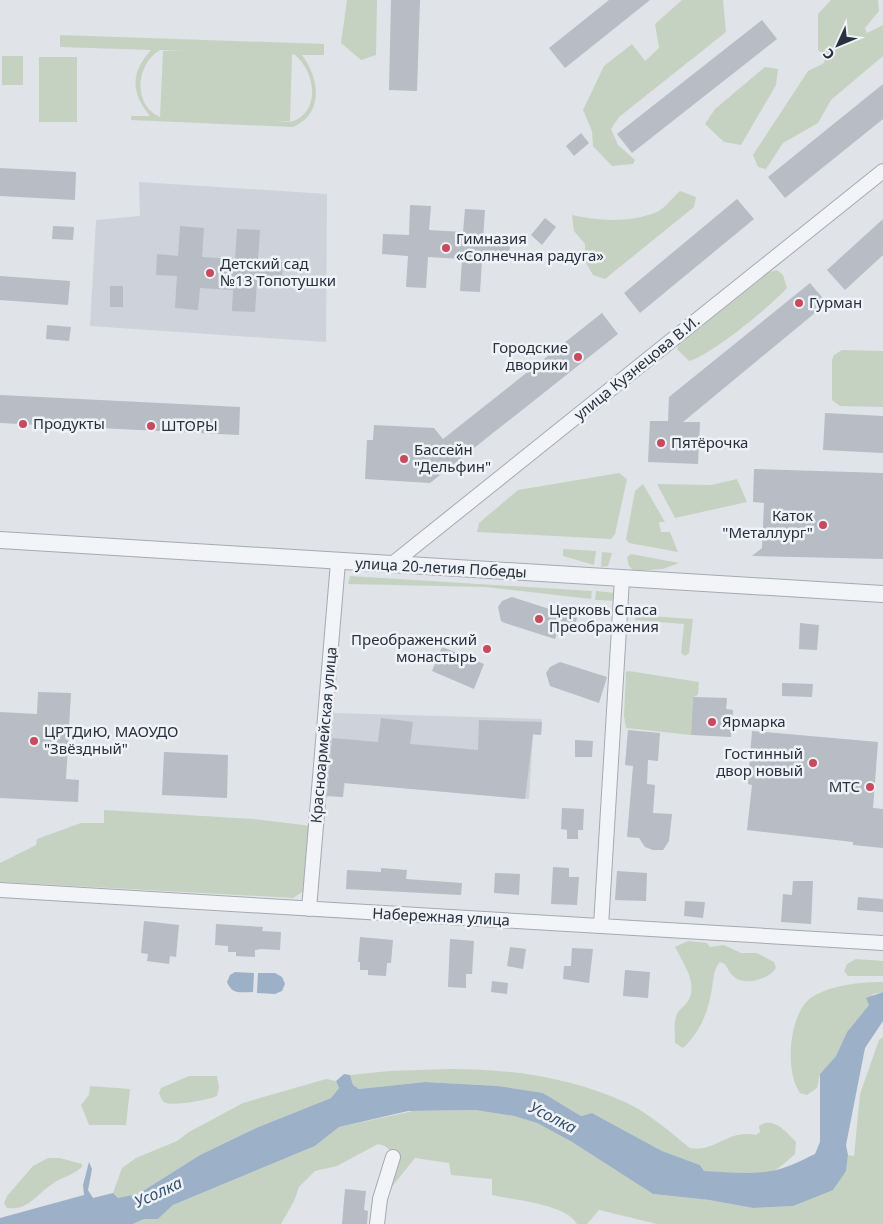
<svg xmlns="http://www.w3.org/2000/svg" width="883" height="1224" font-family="'Noto Sans',sans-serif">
	<rect width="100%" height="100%" fill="#e0e3e8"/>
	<path fill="#ced2da" d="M139 182 327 194 326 342 90 326 96 220 140 216Z
		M334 713 542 719 541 735H533L529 799 345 783 343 797 327 796Z"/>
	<path fill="#c6d2c1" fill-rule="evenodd" d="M347 0H377L376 55 361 60 341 43Z
		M682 0H723L726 32 619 117 611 129 618 145 635 160 633 164 612 166 593 146 592 131 583 110 604 66 632 44 645 61 659 48 655 24Z
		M831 0H878L879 11 865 28 867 33 883 25V56L831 100 818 123 783 143 766 169 758 167 753 155 808 71 824 63 825 56 818 50V14Z
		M60 35 324 44V55H302C319 77 325 113 293 127L131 120V116H150C131 93 130 73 151 50L60 47ZM160 50 183 51H163L160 117C132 105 136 64 160 50ZM294 54C313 69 322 106 296 120 290 123 282 121 276 121H290L292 55Z
		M2 56H23V85H2Z
		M39 57H77V122H39Z
		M765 67 778 69 776 85 741 145 724 142 705 124 715 109Z
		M680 191 696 197 694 207 605 279 593 275 585 261V244L574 231 572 215C599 221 630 223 657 212 665 208 673 197 680 191Z
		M777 270 783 275 787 288C771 306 711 355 689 361L677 349 679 344 770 272Z
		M842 350 883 351V407L840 406 832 400V360L834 355Z
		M619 473 627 479 615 534 611 539 477 532 479 523 518 490Z
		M737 479 747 502 675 518 657 484 711 485Z
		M643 484 665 522H659L661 532H670L678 552 629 543 626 539 635 491Z
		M563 549 596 551 594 565 563 556Z
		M602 552 612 553 608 566 601 567Z
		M631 554 679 563 663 569 634 571 629 566 627 557Z
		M350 576 592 591 591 599 485 587 348 584Z
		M596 591 616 593 617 601 595 600Z
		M636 615 693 619 689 653 685 656 681 653 684 624 635 620Z
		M629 671 699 682 698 695 693 697 691 735 626 728 624 716 626 672Z
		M104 810 253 819 311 826 305 890 293 898 0 882V863L36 845 37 839 81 823H104Z
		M688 941 707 943 710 947 724 945 741 953H757L774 962 776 968C768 980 743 987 732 975 729 972 727 967 725 964L720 962C713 970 714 978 712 988 709 1010 700 1033 683 1048L675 1043C675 1033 673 1021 678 1012 682 1007 688 1003 690 997 696 979 682 962 675 947Z
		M856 959 883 961V976H848L844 971 847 964Z
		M883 982V992L873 994 869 1005 847 1032 836 1056 820 1074 817 1088 807 1095 800 1093C784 1071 789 1012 812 997 831 985 861 982 883 982Z
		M883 1037V1224H657L599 1210 587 1224H577C566 1204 513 1200 492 1195V1179L451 1175 449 1163 415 1158 386 1194 396 1156 385 1146 378 1144 337 1166 315 1171 299 1187 294 1201 281 1224H133L144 1219H158L173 1205 315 1146 339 1127 413 1111 475 1110 514 1116 537 1123 572 1142 653 1194 709 1200 753 1208 793 1206 846 1171 848 1155 854 1156 860 1094 879 1040Z
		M450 1069C511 1069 569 1077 625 1102 649 1113 670 1132 690 1148 715 1153 727 1129 756 1135L760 1132 759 1126C774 1116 786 1132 796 1142L795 1154C789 1159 781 1167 774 1171 761 1177 720 1172 704 1171L700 1165 662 1151 592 1113 581 1116 543 1093 498 1086 425 1082 359 1089 353 1085 350 1075 389 1071Z
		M189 1076H217L219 1087 217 1096C209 1100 173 1106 166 1103 161 1101 161 1097 159 1093L161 1088Z
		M326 1079 336 1081 339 1088 331 1098 256 1128 200 1155 138 1194 118 1199 113 1193 122 1168 136 1158 177 1141 189 1132 243 1103Z
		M90 1086 130 1089 126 1125H89L81 1105 89 1095Z
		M48 1158H60L82 1164V1167C72 1176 61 1177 51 1185 36 1195 28 1211 7 1208L4 1203 7 1196 33 1166Z"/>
	<path fill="#9cb1c7" d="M235 972 254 973 253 992C241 992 232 995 227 982L230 975Z
		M258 973H275L282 977 285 984 282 991 275 994 257 993Z
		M883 992V1021L865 1048 846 1145 848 1155 846 1171 833 1190 793 1206 753 1208 709 1200 653 1194 572 1142 537 1123 514 1116 475 1110 408 1111 339 1127 315 1146 173 1205 158 1219H144L133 1224H0V1218L84 1195 83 1185 89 1162 92 1169 88 1190 93 1198 113 1193 118 1198 138 1194 200 1155 256 1128 331 1098 339 1088 336 1081 344 1074 350 1075 353 1085 359 1089 425 1082 498 1086 543 1093 581 1116 592 1113 662 1151 700 1165 704 1171C727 1172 749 1175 771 1171 786 1169 802 1160 815 1154L820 1142V1074L836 1056 847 1032 869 1005 866 998Z"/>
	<path fill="#b7bcc5" d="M391 0H420L417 91 389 90Z
		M609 0H650L565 68 549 48Z
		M762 20 777 39 632 153 617 134Z
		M883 84V119L785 198 768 177Z
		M581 133 589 143 574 156 566 146Z
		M0 168 76 172 75 200 0 196Z
		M737 199 754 219 640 313 624 293Z
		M410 205 431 206 429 230 463 232 465 209 485 210 483 240 510 242 509 262 482 260 480 292 460 291 462 259 428 257 426 288 406 287 408 256 382 254 383 234 409 235Z
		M545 218 556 227 542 245 531 235Z
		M883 219V255L845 290 827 270Z
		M53 226 74 227 73 240 52 239Z
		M180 226 204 228 202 257 235 259 237 229 260 230 258 260 283 262 282 282 257 281 255 312 232 311 233 290 200 288 198 310 175 308 177 276 156 275 157 254 178 256Z
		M0 276 70 281 68 305 0 300Z
		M810 283 827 303 683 422H700L698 464 648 462 650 421H668L669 397Z
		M110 286H123V307H110Z
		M602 313 618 334 430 483 365 479 367 440H373L374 425 434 428 443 439Z
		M47 325 71 327 69 341 46 339Z
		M0 395 240 407 239 435 0 423Z
		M825 413 883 416V453L823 450Z
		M754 469 883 473V559L752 556 762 548 764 503 753 502Z
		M512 597 577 618 572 634 558 630 555 639 505 623 501 621 498 607 502 601Z
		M800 623 819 625 817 650 799 649Z
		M442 647 484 664 474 689 432 671Z
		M560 662 607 677 599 703 550 686 546 673 550 667Z
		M782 683 813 684 812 697 782 696Z
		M38 692 71 693 66 779 79 780 78 802 0 798V712L37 714Z
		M693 697 727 698 726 709 733 710 731 737 691 735Z
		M381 718 413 722 410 744 478 750 479 720 542 722 541 735 533 734 525 799 344 783 343 797 327 796 332 738 378 742Z
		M628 730 660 733 658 761 648 760 647 784 655 785 653 813 672 814 669 841 663 850H653L645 847 639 838 627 837 633 766 625 765Z
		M752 731 878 742 873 808 883 809V848L853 845V842L747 830 752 785 748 784Z
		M575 740 593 741 592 757H575Z
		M164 752 228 755 227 798 162 795Z
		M562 808 584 809 583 830H578V839H567V830L561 829Z
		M553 867 569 868V877H579L577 905 551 904Z
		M381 868 407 870 406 879 462 883 461 895 346 889 347 870 381 872Z
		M617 871 647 873 646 901 615 900Z
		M495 873 520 874 519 895 494 893Z
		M793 881H813L811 924 781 922 783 894 792 895Z
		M858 897 883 899V912L857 910Z
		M685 901 705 902 703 918 684 916Z
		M144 921 179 925 176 957 170 956 169 964 147 961 148 954 141 953Z
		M216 924 263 927 262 931 281 932 280 950 261 949 255 950V957L236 956V952H228V946L215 945Z
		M360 937 393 940 391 963H387L386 976 368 975V970H360V962H358Z
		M450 939 474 941 472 974H466V988L448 987Z
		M510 947 526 949 523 969 507 966Z
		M572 948 593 949 589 983 563 979 564 966H571Z
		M625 970 650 972 648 998 623 996Z
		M492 981 508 983 507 994 491 992Z
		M345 1189 366 1191 364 1210 368 1211 367 1224H342Z"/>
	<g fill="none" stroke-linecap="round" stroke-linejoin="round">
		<defs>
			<path id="minor" d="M391 565 883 171
				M0 890 883 943
				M309 909 338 562
				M601 926 622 579
				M377 1224 380 1199 393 1157"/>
			<path id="tertiary" d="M0 540 883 594"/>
		</defs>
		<use href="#minor" stroke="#a5aab2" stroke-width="16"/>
		<use href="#tertiary" stroke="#a5aab2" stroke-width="18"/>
		<use href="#minor" stroke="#f2f4f7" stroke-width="14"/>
		<use href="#tertiary" stroke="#f2f4f7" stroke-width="16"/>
	</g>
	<g fill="#c84a5f" stroke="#eff2f6" stroke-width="2">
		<circle cx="446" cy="248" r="5"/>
		<circle cx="210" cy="273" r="5"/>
		<circle cx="799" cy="303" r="5"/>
		<circle cx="578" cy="357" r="5"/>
		<circle cx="23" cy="424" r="5"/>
		<circle cx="151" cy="426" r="5"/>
		<circle cx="661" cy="443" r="5"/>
		<circle cx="404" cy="459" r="5"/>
		<circle cx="823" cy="525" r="5"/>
		<circle cx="539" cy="619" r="5"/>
		<circle cx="487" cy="649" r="5"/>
		<circle cx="712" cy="722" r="5"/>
		<circle cx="34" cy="741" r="5"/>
		<circle cx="813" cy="763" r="5"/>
		<circle cx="870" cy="787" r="5"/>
	</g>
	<g text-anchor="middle" stroke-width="5" stroke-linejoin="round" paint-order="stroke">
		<g font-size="15" fill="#29313f" stroke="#eff2f6" text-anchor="start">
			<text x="456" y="244">Гимназия<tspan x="456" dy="17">«Солнечная радуга»</tspan></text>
			<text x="220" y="269">Детский сад<tspan x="220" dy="17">№13 Топотушки</tspan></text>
			<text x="809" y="308">Гурман</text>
			<text x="568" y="353" text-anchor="end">Городские<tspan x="568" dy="17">дворики</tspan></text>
			<text x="33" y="429">Продукты</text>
			<text x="161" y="431">ШТОРЫ</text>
			<text x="671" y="448">Пятёрочка</text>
			<text x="414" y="455">Бассейн<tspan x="414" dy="17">"Дельфин"</tspan></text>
			<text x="813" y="521" text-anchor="end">Каток<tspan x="813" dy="17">"Металлург"</tspan></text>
			<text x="549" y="615">Церковь Спаса<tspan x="549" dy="17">Преображения</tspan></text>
			<text x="477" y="645" text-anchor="end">Преображенский<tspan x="477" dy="17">монастырь</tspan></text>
			<text x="722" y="727">Ярмарка</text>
			<text x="44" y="737">ЦРТДиЮ, МАОУДО<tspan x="44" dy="17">"Звёздный"</tspan></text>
			<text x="803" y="759" text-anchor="end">Гостинный<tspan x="803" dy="17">двор новый</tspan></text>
			<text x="860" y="792" text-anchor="end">МТС</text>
		</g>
		<g font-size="15" fill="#29313f" stroke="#eff2f6">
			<text transform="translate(637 368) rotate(-39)" y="5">улица Кузнецова В.И.</text>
			<text transform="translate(441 568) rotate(3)" y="5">улица 20-летия Победы</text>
			<text transform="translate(324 735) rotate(-85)" y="5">Красноармейская улица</text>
			<text transform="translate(441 917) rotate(3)" y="5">Набережная улица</text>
		</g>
		<g font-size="16" font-style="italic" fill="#355171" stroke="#eff2f6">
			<text transform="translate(553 1117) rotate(27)" y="6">Усолка</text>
			<text transform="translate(158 1192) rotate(-25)" y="6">Усолка</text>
		</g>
	</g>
	<g transform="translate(838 45) rotate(226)" stroke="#eff2f6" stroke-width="4" paint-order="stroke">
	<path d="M0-4L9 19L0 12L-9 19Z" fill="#29313f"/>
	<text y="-8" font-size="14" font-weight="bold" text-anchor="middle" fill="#29313f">С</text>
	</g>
</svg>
